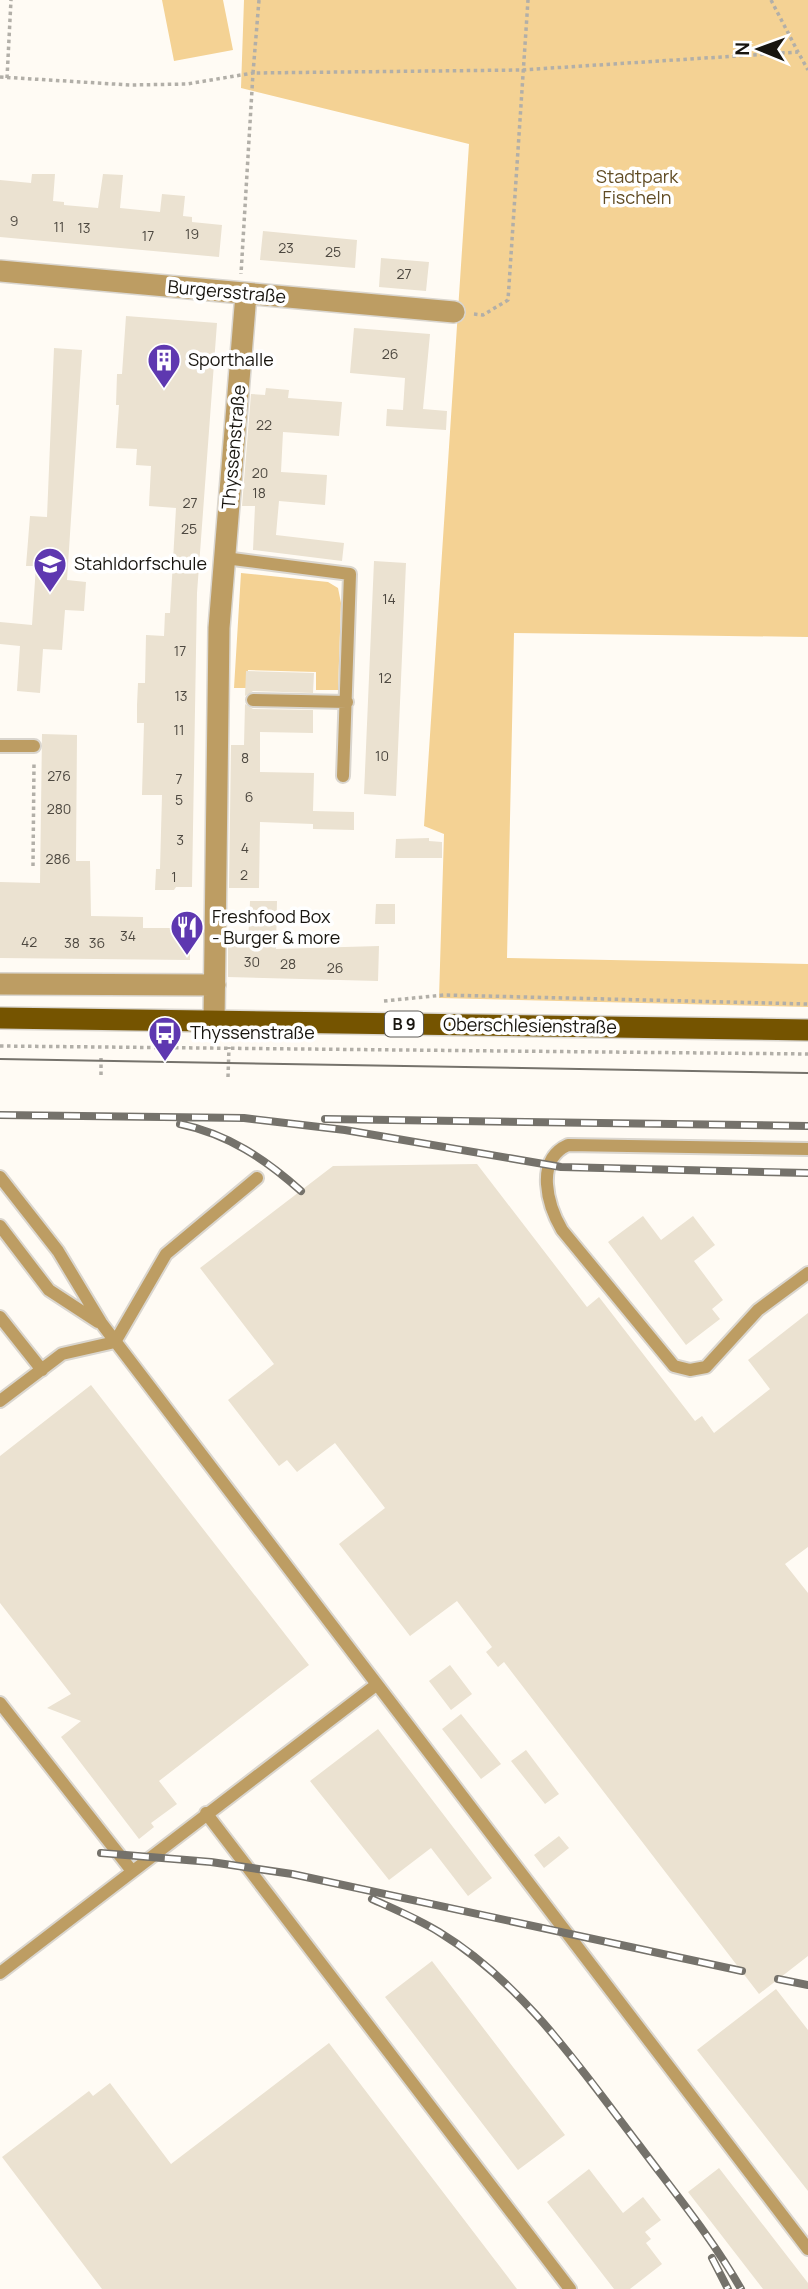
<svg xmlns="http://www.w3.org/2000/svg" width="808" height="2289" font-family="Manrope,sans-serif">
	<rect width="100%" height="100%" fill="#fffbf4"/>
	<path fill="#f4d294" d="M162 0H223L233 50 174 61Z
		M244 0H808V637L514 633 507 958 808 964V1007L439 998 444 834 424 826 469 144 241 88Z
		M241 573 328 582 338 588 341 603 338 690H316V672L248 670 247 688H234Z"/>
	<path fill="#ebe2d1" d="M32 174H55L53 201 64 202V205L98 208 103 174 123 175 120 208 160 212 162 194 185 196 183 216 192 217V222L222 225 219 257 0 237V180L31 183Z
		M263 231 357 240 355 268 260 260Z
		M381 258 429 262 426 291 379 287Z
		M126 316 217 323 197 593 192 887H176L174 890H155L156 869H160L162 795H142L144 723H137V705L138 683H145L146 635 164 636 165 613H170L176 508 149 506 151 466 136 465 137 449 116 448 119 405H116L117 374H122Z
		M354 328 430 334 423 409 447 411 446 430 386 426 387 409 403 410 405 378 350 373Z
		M54 348 82 350 67 580 86 582 84 611 65 610 62 650 43 649 40 693 17 691 20 646 0 644V622L32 625 36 566H26L30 516 47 517Z
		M266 388 289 390 288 398 342 402 339 436 283 432 281 472 327 475 325 505 279 501 276 535 344 543 342 561 253 550 255 506H242L251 394 265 395Z
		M374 561 406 563 396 796 364 794Z
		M246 671 314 673 313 693 253 691 245 696Z
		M245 704 253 709 313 710V733L260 732V772L314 773 313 811 354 812V830L313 829V824L260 822 259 888H229L231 745H244Z
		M42 734 77 735 76 861H90L91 916 143 917V928H190V960L0 958V882L40 883Z
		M429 838V841L442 842V858H395L396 839Z
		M250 901H277L276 949 379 946 378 981 228 977V944H248Z
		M376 904H395V924H375Z
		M477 1164 587 1307 599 1297 695 1421 702 1416 714 1433 770 1389 748 1360 808 1313V1547L785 1564 808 1593V1956L759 1994 504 1662 498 1667 486 1652 492 1647 457 1601 410 1636 339 1544 385 1508 335 1443 297 1472 287 1460 279 1466 228 1400 274 1364 200 1268 333 1166Z
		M643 1216 661 1240 693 1216 715 1245 694 1261 723 1300 712 1309 720 1319 686 1345 608 1242Z
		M91 1385 309 1665 159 1781 177 1804 151 1823 154 1827 139 1839 61 1737 81 1721 47 1708 71 1694 0 1603V1456Z
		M450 1665 472 1694 451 1710 429 1681Z
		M461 1714 501 1764 481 1779 442 1729Z
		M378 1729 492 1878 468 1896 431 1848 389 1880 310 1781Z
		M526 1750 559 1794 545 1804 511 1761Z
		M559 1836 569 1848 544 1868 534 1855Z
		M432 1961 565 2135 518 2170 385 1997Z
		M776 1989 808 2030V2191L697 2050Z
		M329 2043 517 2289H102L2 2157 89 2091 93 2096 110 2083 171 2164Z
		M719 2168 808 2283V2289H763L688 2192Z
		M589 2169 623 2213 643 2197 661 2220 645 2232 651 2239 646 2243 662 2264 630 2289H614L547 2202Z"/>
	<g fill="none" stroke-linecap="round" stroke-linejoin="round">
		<defs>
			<path id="lane" d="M225 558 350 574 343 776
				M253 700 347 702
				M0 746H34
				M808 1149 568 1145C534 1160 548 1206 562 1230L674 1366 690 1370 706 1367 758 1310 808 1273
				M0 1177 58 1251 102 1324 808 2249
				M0 1226 49 1290 98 1322
				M0 1317 42 1370
				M0 1401 62 1354 115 1342 166 1254 257 1178
				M0 1703 132 1871
				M206 1813 570 2289
				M0 1973 376 1685"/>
			<path id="street" d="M0 271 454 312
				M0 984 215 985
				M214 1022 219 628 246 294"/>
			<path id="primary" d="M0 1018 808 1030"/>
		</defs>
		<use href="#lane" stroke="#dad6cf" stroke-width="16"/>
		<use href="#street" stroke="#dad6cf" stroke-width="24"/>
		<use href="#primary" stroke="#dad6cf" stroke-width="24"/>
		<path stroke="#b2afa8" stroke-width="3.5" stroke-dasharray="3.5 3.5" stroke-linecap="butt" d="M259 0 253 73 521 70 798 52 808 70
			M771 0 798 52
			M0 77 130 85 187 84 253 73 241 274
			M7 78 11 0
			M474 314 483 315 508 300 528 0
			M33 866 34 763
			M384 1001 444 995 808 1004
			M0 1046 808 1054
			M101 1075V1058
			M228 1077 229 1047"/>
		<use href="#lane" stroke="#bd9d63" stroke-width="12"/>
		<use href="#street" stroke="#bd9d63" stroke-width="21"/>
		<use href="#primary" stroke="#755400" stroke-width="21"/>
		<path stroke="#75726b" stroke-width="2" d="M0 1059 808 1073"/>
		<defs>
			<path id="rail" d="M0 1115 244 1118 345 1130 561 1167 808 1173
				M325 1119 808 1126
				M180 1124C228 1134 265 1159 301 1191
				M101 1853 211 1862 292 1874 742 1971
				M372 1899C394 1909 418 1919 439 1932 524 1984 580 2068 639 2145 674 2192 712 2238 741 2289
				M778 1979 808 1985
				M712 2258 728 2289"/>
		</defs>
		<use href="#rail" stroke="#75726b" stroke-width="8"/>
		<use href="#rail" stroke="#fff" stroke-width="5" stroke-dasharray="16" stroke-linecap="butt"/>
	</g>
	<defs>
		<symbol id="building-pin" viewBox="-11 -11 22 30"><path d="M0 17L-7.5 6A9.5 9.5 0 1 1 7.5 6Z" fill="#5e38b0" stroke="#fff"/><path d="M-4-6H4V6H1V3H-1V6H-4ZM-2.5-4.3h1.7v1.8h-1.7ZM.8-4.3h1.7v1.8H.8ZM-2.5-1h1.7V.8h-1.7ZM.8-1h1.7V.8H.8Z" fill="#fff"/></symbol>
		<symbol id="school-pin" viewBox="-11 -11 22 30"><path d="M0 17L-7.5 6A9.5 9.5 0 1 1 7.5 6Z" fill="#5e38b0" stroke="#fff"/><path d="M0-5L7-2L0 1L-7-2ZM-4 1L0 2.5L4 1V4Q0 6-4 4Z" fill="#fff"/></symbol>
		<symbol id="restaurant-pin" viewBox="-11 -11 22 30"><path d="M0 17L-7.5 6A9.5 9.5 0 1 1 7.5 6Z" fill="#5e38b0" stroke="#fff"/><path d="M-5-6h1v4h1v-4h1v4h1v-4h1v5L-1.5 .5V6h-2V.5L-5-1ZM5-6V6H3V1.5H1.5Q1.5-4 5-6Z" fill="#fff"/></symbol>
		<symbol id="bus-pin" viewBox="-11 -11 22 30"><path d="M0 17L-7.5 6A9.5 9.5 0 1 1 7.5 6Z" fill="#5e38b0" stroke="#fff"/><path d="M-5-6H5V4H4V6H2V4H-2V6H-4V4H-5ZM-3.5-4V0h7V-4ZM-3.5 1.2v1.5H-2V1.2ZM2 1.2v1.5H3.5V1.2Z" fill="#fff"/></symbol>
	</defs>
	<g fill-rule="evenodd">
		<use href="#building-pin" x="145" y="341" width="38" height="52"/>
		<use href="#school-pin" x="31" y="545" width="38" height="52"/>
		<use href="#restaurant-pin" x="168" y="908" width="38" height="52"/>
		<use href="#bus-pin" x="146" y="1014" width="38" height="52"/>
	</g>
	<g text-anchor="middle" stroke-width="7" stroke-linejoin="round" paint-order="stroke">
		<g font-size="14" fill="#4d4840">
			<text x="14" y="226">9</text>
			<text x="59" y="232">11</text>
			<text x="84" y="233">13</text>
			<text x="192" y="239">19</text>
			<text x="148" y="241">17</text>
			<text x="286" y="253">23</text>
			<text x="333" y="257">25</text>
			<text x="404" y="279">27</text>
			<text x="390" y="359">26</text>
			<text x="264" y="430">22</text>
			<text x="260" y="478">20</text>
			<text x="259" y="498">18</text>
			<text x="190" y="508">27</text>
			<text x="189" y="534">25</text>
			<text x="389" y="604">14</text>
			<text x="180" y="656">17</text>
			<text x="385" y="683">12</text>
			<text x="181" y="701">13</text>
			<text x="179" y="735">11</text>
			<text x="382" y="761">10</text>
			<text x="245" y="763">8</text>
			<text x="59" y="781">276</text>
			<text x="179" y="784">7</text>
			<text x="249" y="802">6</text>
			<text x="179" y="805">5</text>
			<text x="59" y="814">280</text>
			<text x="180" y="845">3</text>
			<text x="245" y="853">4</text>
			<text x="58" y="864">286</text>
			<text x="244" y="880">2</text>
			<text x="174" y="882">1</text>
			<text x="128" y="941">34</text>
			<text x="29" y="947">42</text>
			<text x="72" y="948">38</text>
			<text x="97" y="948">36</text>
			<text x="252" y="967">30</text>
			<text x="288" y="969">28</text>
			<text x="335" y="973">26</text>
		</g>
		<rect fill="#fff" stroke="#5d5b57" stroke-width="2" x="385" y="1011.5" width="38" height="25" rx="5"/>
		<g font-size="16" font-weight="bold" fill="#18150f">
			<text x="404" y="1030">B 9</text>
		</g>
		<g font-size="18" fill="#614c24" stroke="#fff">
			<text x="637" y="183">Stadtpark<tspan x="637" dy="21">Fischeln</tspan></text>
		</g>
		<g font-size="18" fill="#18150f" stroke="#fff">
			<text transform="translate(227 292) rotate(5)" y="6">Burgersstraße</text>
			<text transform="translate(234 447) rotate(-85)" y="6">Thyssenstraße</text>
			<text transform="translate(530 1026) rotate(1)" y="6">Oberschlesienstraße</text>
		</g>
		<g font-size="18" fill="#18150f" stroke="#fff" text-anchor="start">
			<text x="188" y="366">Sporthalle</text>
			<text x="74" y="570">Stahldorfschule</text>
			<text x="212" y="923">Freshfood Box<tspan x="212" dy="21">- Burger &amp; more</tspan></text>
			<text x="190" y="1039">Thyssenstraße</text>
		</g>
	</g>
	<g transform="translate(759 49) rotate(271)" stroke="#ffffff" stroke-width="5" paint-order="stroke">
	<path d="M0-5L12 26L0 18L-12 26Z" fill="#18150f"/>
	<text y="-10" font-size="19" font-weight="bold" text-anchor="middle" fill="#18150f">N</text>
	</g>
</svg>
